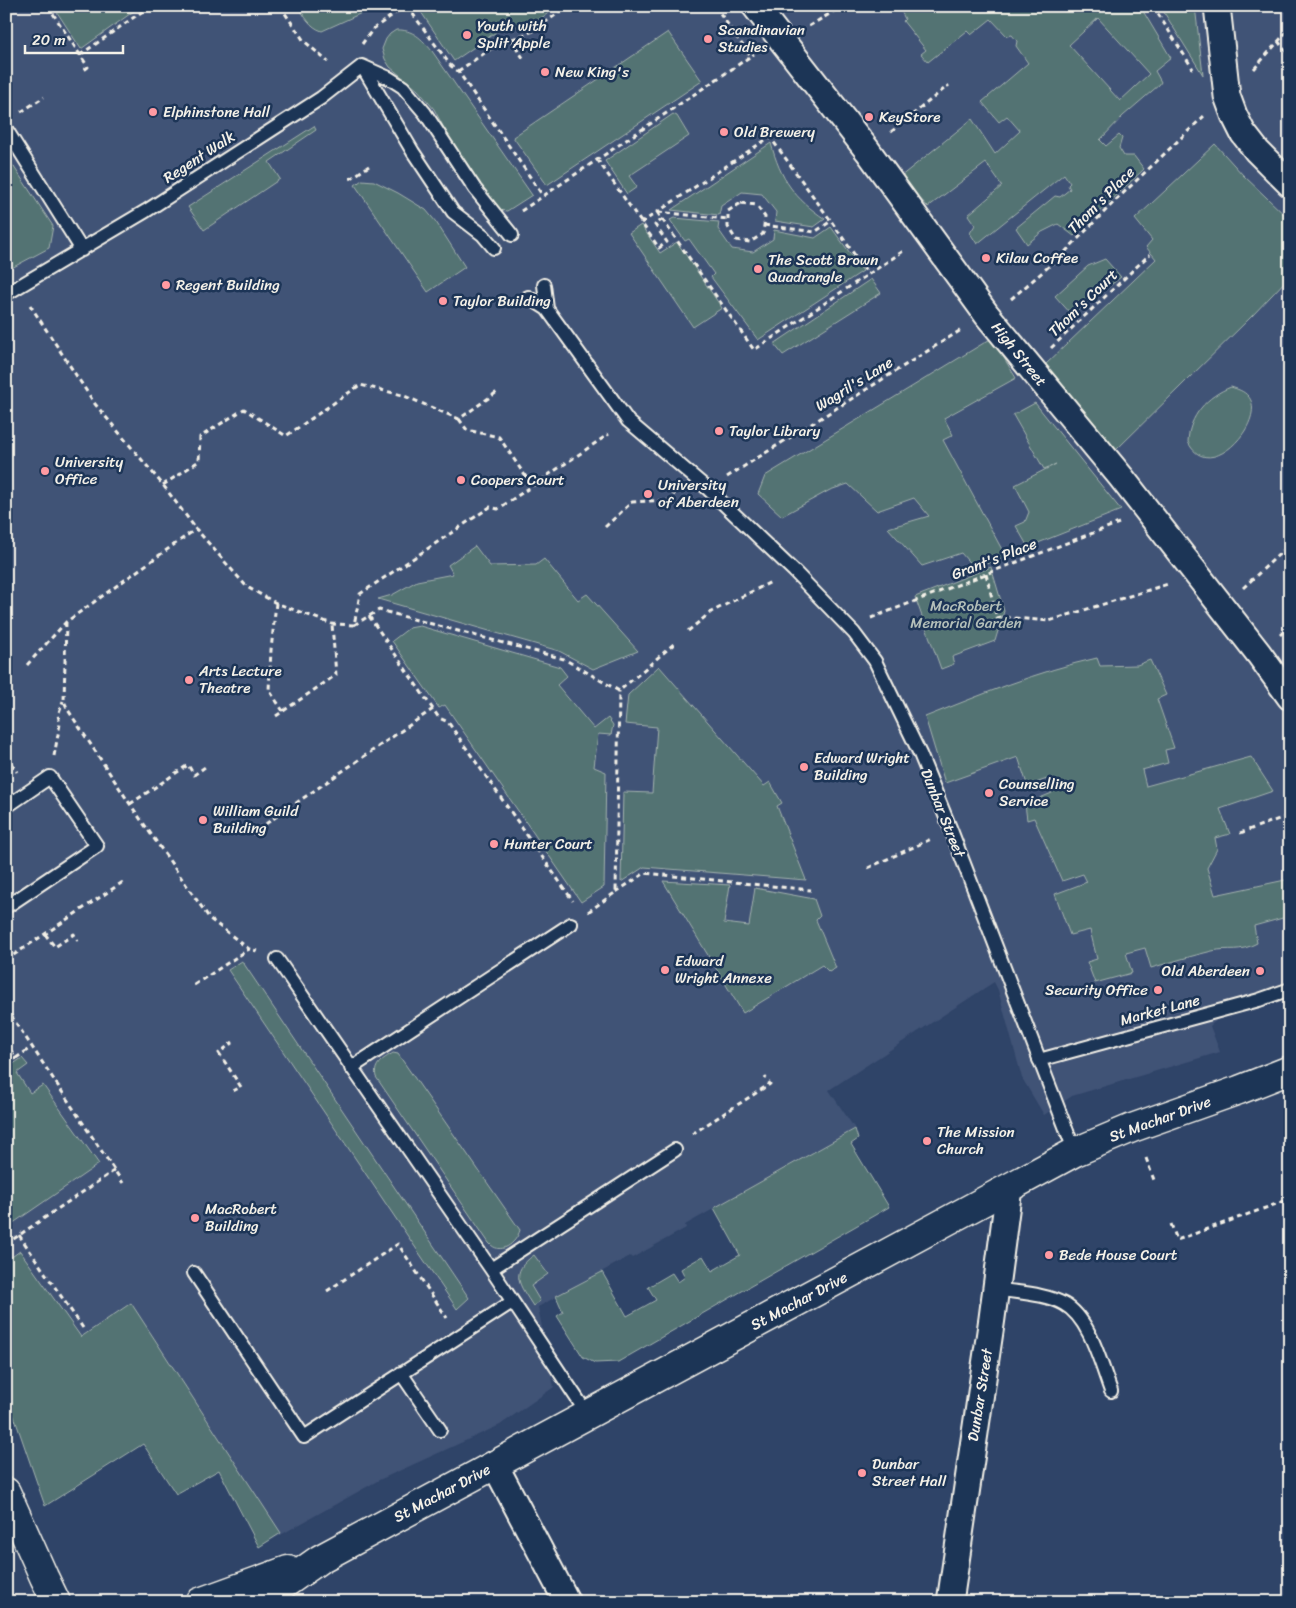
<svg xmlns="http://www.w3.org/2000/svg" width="1296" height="1608" font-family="Sriracha,sans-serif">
	<rect width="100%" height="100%" fill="#2f4468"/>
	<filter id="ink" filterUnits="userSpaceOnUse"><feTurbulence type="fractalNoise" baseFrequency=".02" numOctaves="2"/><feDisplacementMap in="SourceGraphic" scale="10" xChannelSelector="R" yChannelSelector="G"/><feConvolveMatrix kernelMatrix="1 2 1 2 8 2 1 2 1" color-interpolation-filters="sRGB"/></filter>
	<g filter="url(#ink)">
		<path fill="#405276" d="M6 6H1290V993L1219 1018 1210 1026 1220 1052 1072 1096 1044 1115 1022 1078 998 990 994 982 829 1090 855 1129 685 1225 686 1228 632 1258 630 1256 538 1307 554 1387 500 1425 379 1480 259 1547 219 1470 176 1494 143 1444 45 1506 6 1393Z"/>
		<path fill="#527373" stroke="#a3b2ae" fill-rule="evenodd" d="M53 6H141L81 49Z
			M298 6H377L322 31C310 27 305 17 298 6Z
			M429 6H558L533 24 502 28 454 61 421 12Z
			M891 6H1140L1171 58 1155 71 1161 82 1159 85 1123 116 1100 140 1106 146 1119 135 1122 138 1119 148 1124 156H1134L1144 169 1074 236 1058 224 1042 232 1027 244 1016 228 1055 196 1060 197 1070 189 1068 185 1070 183 1064 174 977 244 970 233 975 225 968 215 1002 186 986 163 928 207 900 177 972 119 995 154 1020 131 1007 116 999 122 982 102 1028 63 1016 46 1017 41 1012 35 1007 36 991 19 971 35 967 31 928 62 921 54 926 50 903 21 905 19 901 11 897 10 896 12ZM1098 18 1149 74 1120 101 1069 45Z
			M1160 6H1195L1203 75Z
			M396 30C413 29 422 39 432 51L532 195 507 211 498 210 456 151 434 109 418 90 390 67 385 59 382 49 386 39 390 34Z
			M668 32 702 81 547 185 513 137Z
			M673 114 677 116 689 136 629 176 637 187 627 194 605 161Z
			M314 126 316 130 269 162 280 179 204 230 188 207Z
			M771 143C780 179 795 199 825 219L814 227 775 221 776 212 762 194 742 192 721 206 719 215 671 210Z
			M1215 144 1243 175 1290 220V276L1252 316 1115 451 1045 365 1156 259 1146 247 1152 240 1135 219Z
			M6 155 53 226 49 248 6 271Z
			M362 180 374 181 398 193 426 210 436 222 465 267 428 292 355 185Z
			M674 218 719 222 718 229 732 249 753 252 773 239 774 230 815 238 831 227 863 271 758 340 711 277 714 274 689 239 685 241 670 220Z
			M641 225 660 253 677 242 722 308 693 327 629 233Z
			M1105 259 1121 277 1072 315 1055 296 1088 266Z
			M871 279 881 293 783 355 774 344Z
			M992 338 1016 378 944 418 953 435 943 440 1006 557 974 568 961 553 922 566 888 528 929 516 914 498 877 511 848 484 830 490 782 516 758 494 765 476Z
			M1231 387C1237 389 1244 391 1248 396 1269 418 1210 487 1188 442 1189 416 1207 396 1231 387Z
			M1035 403 1121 510 1028 547 1016 526 1025 522 1029 512 1015 485 1056 464 1044 469 1013 415Z
			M475 546 490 566 536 565 544 559 578 600 587 594 638 651 593 669 559 651 378 599 392 595 417 581 453 574 448 565Z
			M991 567 1004 611 995 641 952 657 954 664 941 669 915 597Z
			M420 626 560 667 567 676 557 685 594 729 608 718 613 725 611 735 598 734 594 767 606 772 604 887 581 902 445 705 439 708 392 641 409 628Z
			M1097 658 1100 666 1137 665 1150 660 1166 695 1157 699 1174 748 1165 750 1168 763 1142 770 1146 786 1251 757 1273 791 1220 809 1230 834 1215 838 1217 849 1207 868 1215 895 1290 879V916L1254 926 1257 943C1239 953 1230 947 1212 951 1191 956 1171 962 1151 968L1145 948 1126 953 1132 973 1095 983 1087 962 1097 959 1090 930 1070 935 1055 894 1087 882 1083 874 1062 881 1034 818 1027 820 1025 804 1052 793 1047 779 1030 785 1027 784 1018 757 945 783 925 717C981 695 1038 671 1097 658Z
			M659 666 764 786 770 782 782 803 777 806 806 880 644 867 621 882 623 792 652 793 657 727 625 724 628 695Z
			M663 881 730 885 724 923 749 926 755 888 814 899 820 916 816 920 836 968 829 972 822 965 743 1013Z
			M242 961 469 1298 457 1309 228 970Z
			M393 1053 398 1054 520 1230C516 1244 500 1256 489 1243L376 1077C373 1064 383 1059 393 1053Z
			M22 1058 28 1065 17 1073 30 1093 43 1085 99 1164 6 1228V1069Z
			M855 1129 858 1139 851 1144 889 1207 618 1362 595 1363 583 1357 557 1316 563 1312 556 1296 602 1272 627 1316 656 1300 648 1287 672 1273 678 1282 685 1277 681 1269 703 1256 712 1271 740 1255 714 1208Z
			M20 1251 81 1337 131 1303 281 1533 259 1547 219 1470 176 1494 143 1444 45 1506 6 1393V1261Z
			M534 1255 548 1274 531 1286 540 1301 533 1306C519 1284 509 1273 534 1255Z"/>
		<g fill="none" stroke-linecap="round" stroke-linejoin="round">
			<defs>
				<path id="service" d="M362 66 389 78 403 87 425 113 475 189 512 235
					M362 66 413 152 453 212 483 235 494 248
					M6 129 82 250
					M544 285 547 309
					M6 294 146 211 321 98 362 66
					M528 297 547 309 628 421 708 489 794 571 854 633 875 661 920 754 951 830 1075 1152
					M6 807 50 777 97 846 6 907
					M277 959 491 1269 588 1415
					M1039 1060 1259 1000 1290 989
					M351 1068 571 924
					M491 1269 675 1150
					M194 1273 304 1437 512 1302
					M996 1289C1017 1293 1044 1293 1064 1304 1090 1318 1101 1365 1111 1391
					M401 1373 440 1430"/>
				<path id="minor" d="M755 6 868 151 987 315 1121 477 1259 654 1290 697
					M1217 6 1227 96 1234 115 1243 133 1257 151 1290 184
					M495 1465 567 1602
					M950 1602 992 1318 1009 1188"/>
				<path id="secondary" d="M200 1602 288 1570
					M259 1602 320 1559 1075 1152 1132 1128 1239 1090 1290 1070"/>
				<path id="primary" d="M6 1492 44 1577 56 1602"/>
			</defs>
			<use href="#service" stroke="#f4f1e8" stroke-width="16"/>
			<use href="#minor" stroke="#f4f1e8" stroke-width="29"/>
			<use href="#secondary" stroke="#f4f1e8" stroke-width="31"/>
			<use href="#primary" stroke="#f4f1e8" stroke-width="31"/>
			<path stroke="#f4f1e8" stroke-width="3" stroke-dasharray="5 4" stroke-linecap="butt" d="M48 6 88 67 84 70
				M280 6 304 41 328 62
				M407 6 451 66 458 71 543 196
				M715 6 750 56
				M1153 6 1193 69
				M809 26 843 6
				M511 39 525 61
				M1278 41 1290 57
				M362 44 373 29 405 6
				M80 55 150 6
				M1254 69 1290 28
				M458 71 495 46 533 31 568 6
				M21 112 44 97
				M891 132 949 85
				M597 159 659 248 667 242 655 225 663 219
				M350 179 372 164
				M741 203 756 205 765 217 763 234 750 242 736 240 728 227V211Z
				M521 211 754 54
				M657 212 754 350 905 250
				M658 212 727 219
				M641 223 770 137 831 221
				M764 225 815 232 831 221 868 274
				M1011 299 1061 256 1114 202 1204 116
				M30 305 95 404 163 485 196 529
				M1051 348 1150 254
				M459 419 467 430 499 437 532 486
				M727 477 961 330
				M163 485 199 461 200 437 244 409 286 436 360 385 402 395 459 419 497 392
				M605 527 632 502 671 500 676 490
				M986 574 997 618 1002 617 1049 621 1168 584
				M1243 588 1290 544
				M276 603 271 650 269 690 283 711
				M369 616 439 718 448 722 573 901
				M871 618 1119 523
				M66 622 64 701 68 710 130 804 210 919 249 949 257 951
				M354 625 379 610 564 659 619 691 675 643
				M688 631 711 612 771 582
				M1280 635 1290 626
				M27 665 66 622 196 529 247 587 276 603 332 624 354 625 360 594 490 507 498 509 609 434
				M276 716 336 675 332 624
				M6 756 17 772
				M54 756 60 724 58 715 63 701
				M130 804 188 765 194 775 205 767
				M1240 833 1290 815
				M251 834 433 709
				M868 868 931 839
				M616 892 645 873 811 890
				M588 912 616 892 619 691
				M45 934 55 947 74 934 78 941
				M6 960 123 882
				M194 985 249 949
				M6 1008 123 1183
				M6 1043 16 1058 32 1047
				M6 1064 16 1058
				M233 1091 241 1087 219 1053 233 1042
				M692 1134 770 1084 765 1077
				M1146 1158 1154 1180
				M1171 1224 1177 1240 1290 1199
				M19 1235 83 1328
				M6 1244 115 1170
				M327 1291 398 1244 447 1318"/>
			<use href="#service" stroke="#1d3557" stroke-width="12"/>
			<use href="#minor" stroke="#1d3557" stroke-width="25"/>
			<use href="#secondary" stroke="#1d3557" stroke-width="28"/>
			<use href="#primary" stroke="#1d3557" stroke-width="28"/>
		</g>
	</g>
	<g fill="#ff9aa2" stroke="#1d3557" stroke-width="2">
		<circle cx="467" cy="35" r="5"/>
		<circle cx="708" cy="39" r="5"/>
		<circle cx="545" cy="72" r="5"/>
		<circle cx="153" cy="112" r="5"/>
		<circle cx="869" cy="117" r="5"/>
		<circle cx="724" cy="132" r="5"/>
		<circle cx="986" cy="258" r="5"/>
		<circle cx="758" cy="269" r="5"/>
		<circle cx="166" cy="285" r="5"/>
		<circle cx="443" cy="301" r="5"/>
		<circle cx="719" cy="431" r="5"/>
		<circle cx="45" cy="471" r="5"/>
		<circle cx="461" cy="480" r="5"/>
		<circle cx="648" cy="494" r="5"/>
		<circle cx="189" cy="680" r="5"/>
		<circle cx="804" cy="767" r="5"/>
		<circle cx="989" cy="793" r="5"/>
		<circle cx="203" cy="820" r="5"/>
		<circle cx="494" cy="844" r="5"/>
		<circle cx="665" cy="970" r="5"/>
		<circle cx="1260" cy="971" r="5"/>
		<circle cx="1158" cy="990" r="5"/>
		<circle cx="927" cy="1141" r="5"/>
		<circle cx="195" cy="1218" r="5"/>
		<circle cx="1049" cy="1255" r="5"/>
		<circle cx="862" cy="1473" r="5"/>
	</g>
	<g text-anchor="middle" stroke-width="5" stroke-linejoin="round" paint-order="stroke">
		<g font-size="15" fill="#f4f1e8" stroke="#1d3557" text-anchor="start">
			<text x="477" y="31">Youth with<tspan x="477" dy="17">Split Apple</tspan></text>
			<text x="718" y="35">Scandinavian<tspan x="718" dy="17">Studies</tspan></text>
			<text x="555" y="77">New King's</text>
			<text x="163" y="117">Elphinstone Hall</text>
			<text x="879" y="122">KeyStore</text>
			<text x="734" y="137">Old Brewery</text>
			<text x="996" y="263">Kilau Coffee</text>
			<text x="768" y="265">The Scott Brown<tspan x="768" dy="17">Quadrangle</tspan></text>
			<text x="176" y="290">Regent Building</text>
			<text x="453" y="306">Taylor Building</text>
			<text x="729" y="436">Taylor Library</text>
			<text x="55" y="467">University<tspan x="55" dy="17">Office</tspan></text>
			<text x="471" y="485">Coopers Court</text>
			<text x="658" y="490">University<tspan x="658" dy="17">of Aberdeen</tspan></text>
			<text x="199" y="676">Arts Lecture<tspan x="199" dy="17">Theatre</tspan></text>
			<text x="814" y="763">Edward Wright<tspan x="814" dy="17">Building</tspan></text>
			<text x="999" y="789">Counselling<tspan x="999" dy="17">Service</tspan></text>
			<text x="213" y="816">William Guild<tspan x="213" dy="17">Building</tspan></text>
			<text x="504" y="849">Hunter Court</text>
			<text x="675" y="966">Edward<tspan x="675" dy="17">Wright Annexe</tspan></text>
			<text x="1250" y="976" text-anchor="end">Old Aberdeen</text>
			<text x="1148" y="995" text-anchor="end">Security Office</text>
			<text x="937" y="1137">The Mission<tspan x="937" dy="17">Church</tspan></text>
			<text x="205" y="1214">MacRobert<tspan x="205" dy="17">Building</tspan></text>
			<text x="1059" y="1260">Bede House Court</text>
			<text x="872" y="1469">Dunbar<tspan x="872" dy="17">Street Hall</tspan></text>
		</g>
		<g font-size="15" fill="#f4f1e8" stroke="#1d3557">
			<text transform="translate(199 157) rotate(-33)" y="5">Regent Walk</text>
			<text transform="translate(1101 200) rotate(-45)" y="5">Thom's Place</text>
			<text transform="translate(1083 303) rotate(-44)" y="5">Thom's Court</text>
			<text transform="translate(1019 354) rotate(51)" y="5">High Street</text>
			<text transform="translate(854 384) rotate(-32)" y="5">Wagril's Lane</text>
			<text transform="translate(994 559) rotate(-21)" y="5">Grant's Place</text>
			<text transform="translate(943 813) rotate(68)" y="5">Dunbar Street</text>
			<text transform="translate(1160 1010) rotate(-15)" y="5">Market Lane</text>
			<text transform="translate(1160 1119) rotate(-20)" y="5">St Machar Drive</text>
			<text transform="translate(799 1301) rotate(-28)" y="5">St Machar Drive</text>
			<text transform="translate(980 1395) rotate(-81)" y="5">Dunbar Street</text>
			<text transform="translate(442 1493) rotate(-28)" y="5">St Machar Drive</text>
		</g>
		<g font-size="15" fill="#b3bfb9" stroke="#1d3557">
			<text x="966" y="611">MacRobert<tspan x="966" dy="17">Memorial Garden</tspan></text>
		</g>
	</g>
	<rect width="1296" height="1608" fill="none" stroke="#1d3557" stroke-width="25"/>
	<rect x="12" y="12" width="1271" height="1583" fill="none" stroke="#f4f1e8" stroke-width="2" filter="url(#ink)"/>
	<path d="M25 45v8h98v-8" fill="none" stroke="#f4f1e8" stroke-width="2.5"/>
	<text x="32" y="45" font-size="15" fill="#f4f1e8" stroke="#1d3557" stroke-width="4" paint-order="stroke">20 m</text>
</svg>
